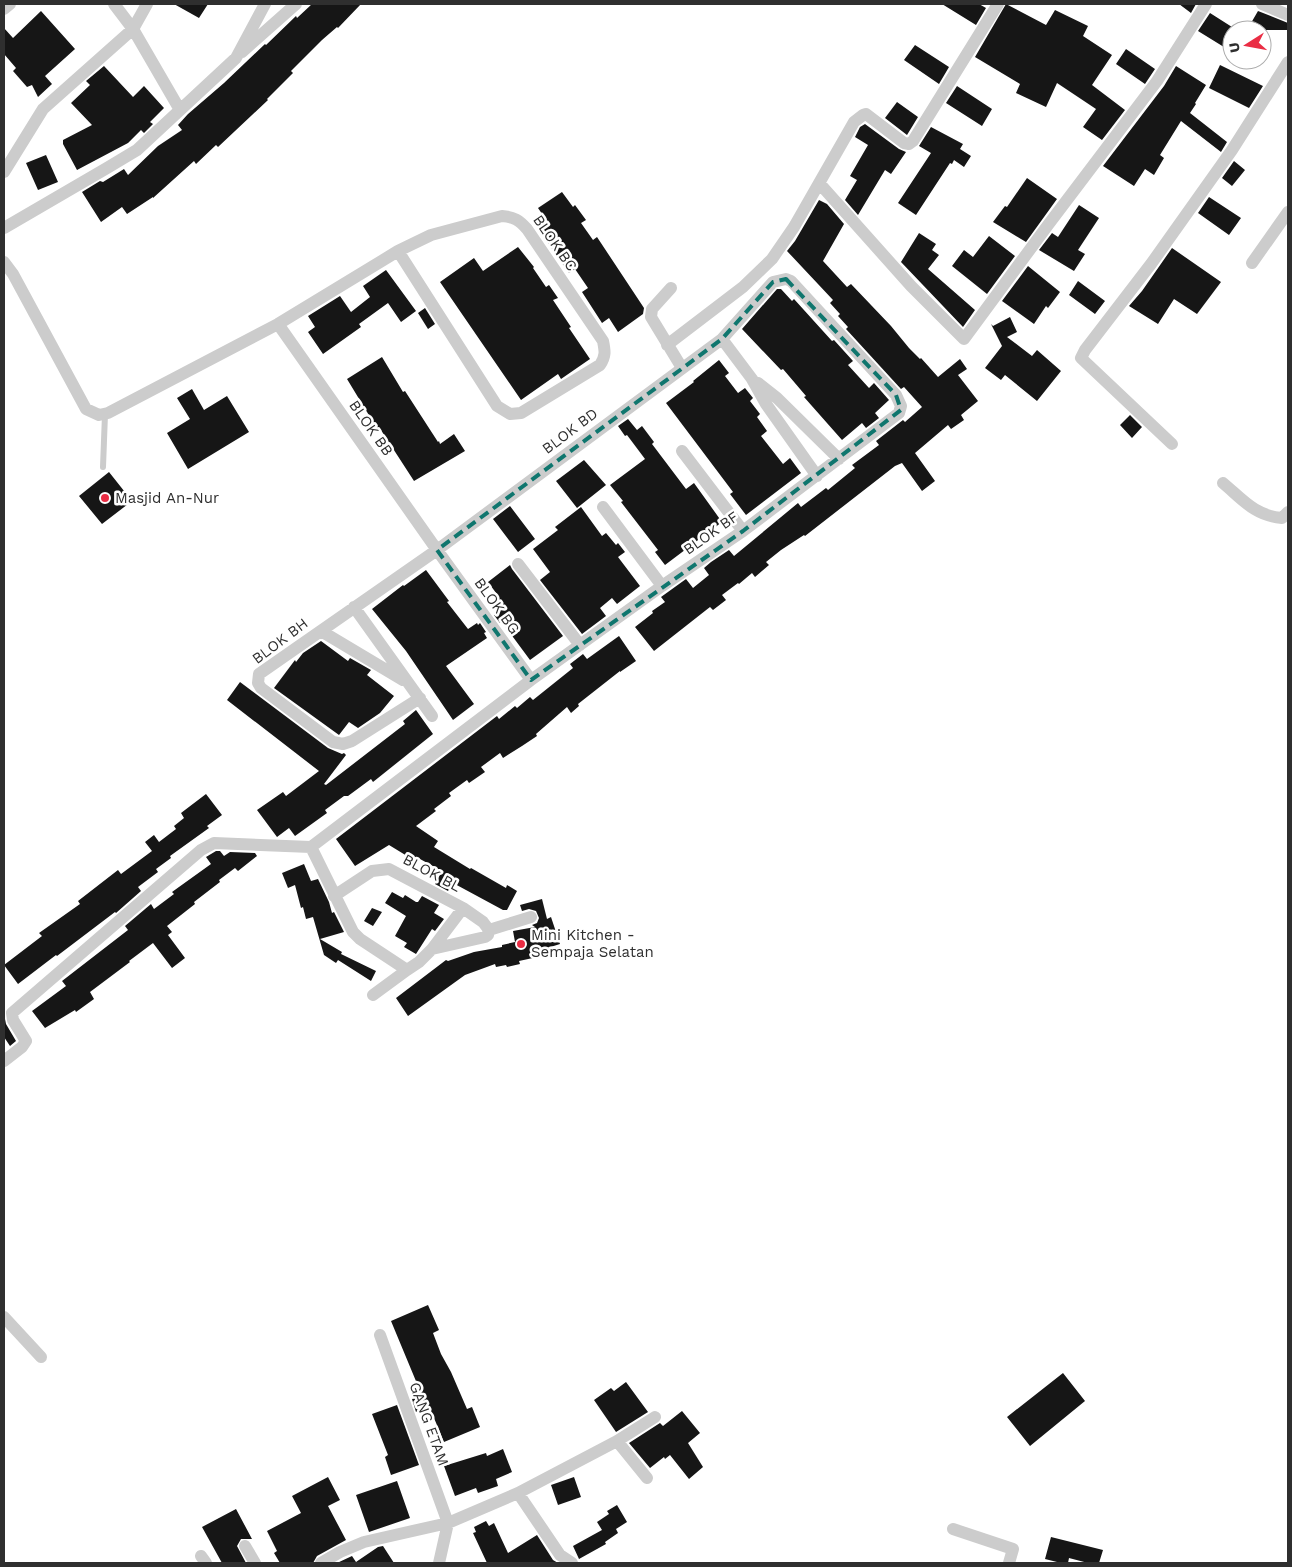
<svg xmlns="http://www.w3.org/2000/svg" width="1292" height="1567" font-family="'Work Sans',sans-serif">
	<rect width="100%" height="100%" fill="#fff"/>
	<path fill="#161616" d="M174 4H208L199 18Z
		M312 4H361L338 28 337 27 322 40 291 71 293 73 267 99 268 100 218 147 216 145 196 164 194 161 153 198V197L127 214 122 207 101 222 82 192 100 181 103 182 124 169 128 175 158 146 182 130 178 125 188 114 224 83 265 44 266 45 296 16 297 18Z
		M942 4H979L986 8 976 25Z
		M1006 4 1046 25 1055 10 1088 26 1083 36 1112 55 1092 85 1125 110 1102 140 1083 127 1096 109 1057 83 1046 107 1016 93 1020 84 975 57Z
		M1179 4H1196L1191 13Z
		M41 11 75 49 45 76 52 84 38 97 32 85 27 87 13 71 16 68 4 54V28L13 38Z
		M1258 11 1288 23V30H1247Z
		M1210 13 1232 27V52L1198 31Z
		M915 45 949 67 939 84 904 60Z
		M1126 49 1155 69 1145 84 1116 64Z
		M1220 65 1263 86 1249 108 1209 88Z
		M104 66 133 97 144 86 164 108 150 122 153 124 144 133 141 130 128 143 77 170 63 144V140L92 125 71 103 90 85 86 81Z
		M1176 66 1206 85 1195 103 1196 104 1190 113 1227 142 1221 152 1181 121 1160 155 1164 158 1154 175 1145 169 1134 186 1103 166 1164 86Z
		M957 86 992 109 982 126 946 103Z
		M897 102 918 117 907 135 885 118Z
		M865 124 899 149 906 152 891 174 885 170 858 215 845 200 857 180 850 176 868 145 855 137 860 127Z
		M931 127 963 144 960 149 971 156 964 167 954 160 952 164 950 163 916 215 898 203 931 153 919 146Z
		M46 155 58 182 38 190 26 163Z
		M1234 161 1245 170 1232 186 1222 178Z
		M1027 178 1057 199 1026 242 993 222 1005 206 1007 207Z
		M562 192 573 207 575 205 586 220 581 223 593 240 597 237 644 308 643 314 618 332 609 318 602 323 582 292 588 288 575 269 569 273 539 230 549 224 538 208Z
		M1209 197 1241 218 1229 235 1198 213Z
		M819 200 827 204 844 224 823 261 847 287 851 284 891 326 909 348 920 359 921 358 938 377 960 359 967 369 958 375 978 401 961 415 964 420 951 429 948 425 915 453 935 481 922 491 902 463 895 466 805 536 804 535 781 550 766 562 769 565 755 577 752 573 739 584 738 583 722 595 726 600 713 610 710 607 654 651 635 627 653 613 652 611 665 602 661 597 686 579 693 588 709 575 704 568 711 562 729 550 734 556 798 503 801 507 826 488 828 490 855 468 852 465 879 445 876 441 903 420 905 422 922 407 904 387 901 389 846 329 848 327 838 316 840 314 830 303 833 300 787 251 795 241Z
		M1079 205 1099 218 1078 250 1085 254 1074 271 1039 250 1052 233 1058 237Z
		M919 233 936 244 932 250 939 255 928 269 975 310 963 327 901 262Z
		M989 236 1015 256 987 294 952 266 964 250 973 257Z
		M518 247 534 267 533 268 546 287 549 285 558 298 553 300 571 327 569 328 590 359 561 379 558 374 521 400 440 282 474 258 483 271Z
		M1172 248 1221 282 1197 314 1174 299 1158 324 1129 306 1142 291Z
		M1028 266 1060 292 1048 308 1046 306 1034 324 1002 301Z
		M386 270 416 311 401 322 388 303 359 324 361 327 323 354 308 332 315 327 308 316 340 296 351 312 370 297 363 286Z
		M1078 281 1105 301 1095 314 1069 295Z
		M777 289H781L792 301 794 299 832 341 834 340 853 361 848 365 869 388 874 383 889 400 875 413 879 418 866 428 862 423 842 440 804 397 806 396 783 369 781 370 742 329Z
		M425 308 435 324 428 329 418 313Z
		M1010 317 1017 332 1007 337 1032 356 1037 350 1061 371 1037 401 1005 375 1001 380 985 368 1002 346 991 324 993 326Z
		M382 357 403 392 405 391 438 442 439 441 440 444 454 434 465 451 414 481 379 427 377 428 367 412 347 379Z
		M719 360 729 373 725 376 738 393 745 388 753 398 750 401 760 414 757 417 767 431 761 436 783 464 790 458 801 473 746 515 730 494 733 492 666 403 694 382 693 381Z
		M192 389 204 410 227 396 249 432 188 469 167 433 190 419 177 398Z
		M1130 415 1142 427 1132 438 1120 425Z
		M628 419 637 430 642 426 654 442 652 444 686 489 694 483 722 522 665 565 655 552 658 550 621 502 623 501 610 485 645 459 627 435 625 436 618 426Z
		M584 460 606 485 577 508 556 481Z
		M109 472 132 501 102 524 79 496Z
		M510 506 535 539 518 552 493 519Z
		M581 507 602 536 606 533 616 545 618 543 625 552 618 557 640 586 617 604 612 598 600 608 606 616 582 634 540 580 550 572 533 549 558 530 555 527Z
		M510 565 512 569 563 636 530 660 502 622 500 623 494 615 499 612 492 602 499 597 488 582Z
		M426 570 449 601 447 602 468 629 477 623 478 625 480 623 486 632 484 633 487 638 446 666 474 704 453 720 406 651 372 609 403 585 404 586Z
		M619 636 636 661 620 672V671L578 704 579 706 571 713 567 707 536 734 537 736 522 746 503 758 500 753 481 767 485 772 469 783 467 780 449 793 451 796 434 809 436 811 416 826 438 841 434 847 470 869 471 868 506 888 507 885 517 891 507 910H503L453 883 448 891 435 884 442 871 420 859 419 861 407 856 389 845 355 866 336 839 497 716 499 719 515 706 517 708 530 697 533 700 573 668 570 664 583 654 587 659Z
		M321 641 348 661 350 658 371 670 367 675 394 696 380 713 358 728 349 722 339 735 274 688 295 660 296 662 303 653Z
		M240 682 328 748 342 754 344 753 346 755 324 784 326 785 405 724 403 721 416 710 433 734 373 782 371 779 348 796H344L325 810 327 813 295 836 289 828 277 837 257 810 283 792 286 796 319 771 227 700Z
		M206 794 222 815 207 826 209 828 170 856 171 858 156 869 158 872 138 887 141 891 116 913 115 912 57 956 56 955 18 984 4 965 42 936 39 933 80 904 78 901 118 870 121 874 152 851 145 842 154 835 159 842 176 829 174 826 184 818 181 813Z
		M216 851H220L224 856 230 852 255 853 257 856 238 871 235 868 219 880 220 882 194 902 195 904 167 926 172 932 168 935 185 958 172 968 153 943 129 961 130 962 90 992 94 999 76 1012 75 1010 45 1028 32 1011 66 986 62 981 128 930 125 926 151 904 154 909 174 894 172 892 211 864 206 857Z
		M304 864 311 881 318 879 329 902 332 913 334 912 344 932 320 939 342 952 341 954 376 971 371 981 338 960 336 963 324 955 313 917 306 919 303 907 301 908 295 885 288 888 282 873Z
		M392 892 403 898 405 895 416 902H418L422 896 439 905 434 913 444 919 435 931 432 929 416 954 404 947 407 943 395 936 406 916 385 903Z
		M542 899 547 919 551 917 560 944 541 950 542 956 519 961 520 964 507 967 506 965 496 967 495 964 465 975 408 1016 396 998 446 960 448 961 474 952 502 947V945L515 942 513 931 535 927 532 925 537 923 539 918 536 911 529 909 522 911 520 905Z
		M372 908 382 912 373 926 364 921Z
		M4 1014 6 1024 16 1041 10 1046 4 1037Z
		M428 1305 439 1330 433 1333 441 1354 451 1372 467 1409 472 1407 480 1427 444 1442 429 1406 416 1412 412 1399 419 1396 415 1387 418 1386 391 1321Z
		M1063 1373 1085 1401 1030 1446 1007 1417Z
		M626 1382 648 1412 616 1432 594 1400 611 1388 614 1391Z
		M397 1405 419 1465 391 1475 385 1457 388 1455 372 1414Z
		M682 1411 700 1433 688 1443 703 1467 689 1479 670 1455 665 1459 664 1457 650 1468 629 1443 660 1423 663 1426Z
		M503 1449 512 1472 496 1479 498 1486 478 1493 476 1488 455 1496 444 1466 486 1453 487 1456Z
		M328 1477 340 1500 328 1506 346 1540 317 1556 313 1563H280L274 1553 277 1551 267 1531 301 1513 292 1496Z
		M574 1477 581 1497 558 1505 551 1485Z
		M397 1481 410 1518 369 1532 356 1495Z
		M617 1505 627 1522 616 1529 618 1533 605 1542 606 1544 579 1559 573 1546 602 1530 597 1522 609 1514 607 1511Z
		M236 1509 252 1539H241L237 1546 246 1563H222L202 1527Z
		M486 1521 489 1526 494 1523 508 1553 537 1535 553 1560 558 1563H487L473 1533 476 1532 474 1527Z
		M1051 1537 1103 1550 1099 1563H1088L1069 1558 1068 1563H1061L1045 1559Z
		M383 1546 394 1563H337L352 1556 356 1562 378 1547Z"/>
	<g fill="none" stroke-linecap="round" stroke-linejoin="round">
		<path stroke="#ccc" stroke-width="6" d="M103 467 105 414"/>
		<path stroke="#ccc" stroke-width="12" d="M114 4 133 29 180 110
			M1262 4 1288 15
			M4 9 10 4
			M242 52 296 4
			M4 172 43 109 133 29 147 4
			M820 184 911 286 964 339 1048 225 1157 81 1206 4
			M502 216C514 217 519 220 527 229L603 341C605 351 606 356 600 365L521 413 510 414 497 406 398 251 431 235Z
			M4 228 107 168 137 150 236 58 265 4
			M4 262 13 274 86 409 99 415 108 413 278 324 398 251
			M1252 263 1288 212
			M671 288 652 309 651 317 682 368
			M278 324 437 550 531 680
			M722 339 752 379 766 404 817 476
			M667 345 743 287 772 259 794 227 854 122 863 115 866 114 904 143 909 144 913 141 998 4
			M758 383 777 398 839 459
			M1172 444 1081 358 1085 350 1151 264 1232 150 1288 62
			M682 451 743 531
			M1223 483C1242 499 1255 516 1282 518L1288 512
			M603 507 662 586
			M518 564 580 645
			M354 607 432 716
			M321 631 403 680
			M311 847 353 932 360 939 407 970 419 962 432 949 485 937 488 935 489 930 531 917
			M334 896 372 871 389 869 463 908 483 922 489 930
			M432 949 463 908
			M373 995 407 970
			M4 1061 22 1047 26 1041 13 1020 12 1013 201 850 214 843 311 847 531 680 662 586 743 531 899 413 901 406 896 395 791 281 786 279 773 282 722 339 437 550 259 674 258 683 261 688 333 742 343 744 352 741 420 698
			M4 1317 41 1357
			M380 1335 448 1523 439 1563
			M617 1441 647 1478
			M518 1493 560 1555 572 1563
			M953 1529 1013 1549 1009 1563
			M245 1546 255 1563
			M201 1556 206 1563
			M321 1563 340 1552 364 1542 448 1523 518 1493 617 1441 655 1417"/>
	</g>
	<path fill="none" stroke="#0f766e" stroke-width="4" stroke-dasharray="10 6" stroke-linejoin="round" d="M786 279 896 395 901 410 743 531 531 680 437 550 722 339 773 282Z"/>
	<g fill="#ea2d44" stroke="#fff" stroke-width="2">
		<circle cx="105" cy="498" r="5"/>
		<circle cx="521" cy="944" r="5"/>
	</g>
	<g text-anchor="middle" stroke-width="5" stroke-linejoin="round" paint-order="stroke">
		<g font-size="15" fill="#2f2f2f" stroke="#fff">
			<text transform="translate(555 243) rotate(55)" y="5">BLOK BC</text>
			<text transform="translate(371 428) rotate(55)" y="5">BLOK BB</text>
			<text transform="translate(570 431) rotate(-37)" y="5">BLOK BD</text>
			<text transform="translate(711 533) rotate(-35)" y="5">BLOK BF</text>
			<text transform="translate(497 606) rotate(54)" y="5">BLOK BG</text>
			<text transform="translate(280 641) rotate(-37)" y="5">BLOK BH</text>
			<text transform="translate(432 873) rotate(28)" y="5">BLOK BL</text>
			<text transform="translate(429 1424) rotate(70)" y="5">GANG ETAM</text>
		</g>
		<g font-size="15" fill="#2f2f2f" stroke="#fff" text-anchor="start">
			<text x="115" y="503">Masjid An-Nur</text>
			<text x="531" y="940">Mini Kitchen -<tspan x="531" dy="17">Sempaja Selatan</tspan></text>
		</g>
	</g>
	<rect width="1292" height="1567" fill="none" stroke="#2f2f2f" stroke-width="10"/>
	<g transform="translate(1247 45) rotate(259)"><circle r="24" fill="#ffffff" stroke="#acacac"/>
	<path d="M0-4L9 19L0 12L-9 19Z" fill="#ea2d44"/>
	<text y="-8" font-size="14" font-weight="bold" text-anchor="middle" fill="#2f2f2f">U</text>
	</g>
</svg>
